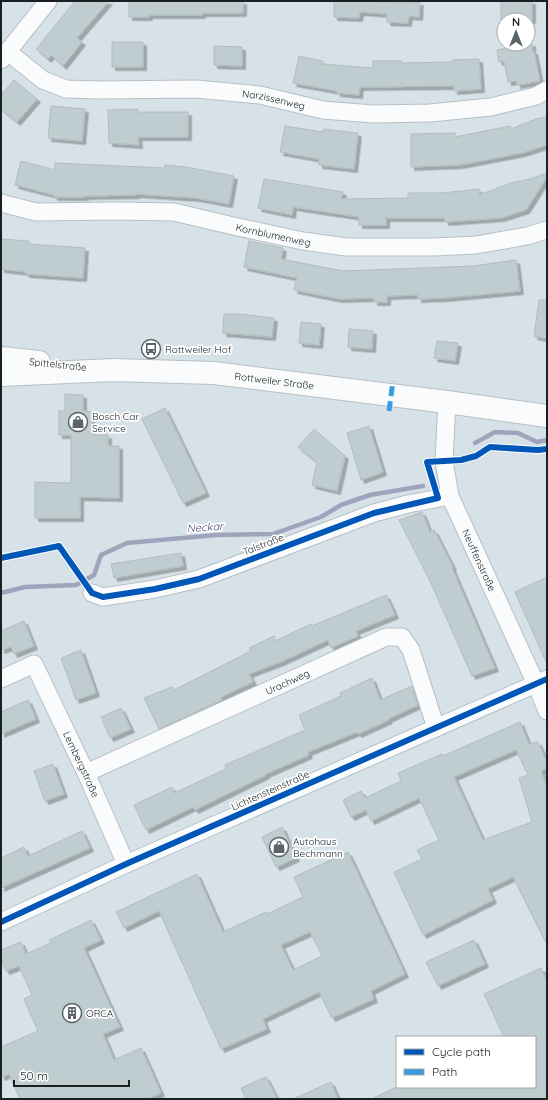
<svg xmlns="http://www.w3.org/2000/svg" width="548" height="1100" font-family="Quicksand,sans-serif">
	<defs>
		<filter id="shadow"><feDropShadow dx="3.5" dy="3.5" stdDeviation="0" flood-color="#0004"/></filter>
	</defs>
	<rect width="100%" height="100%" fill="#d7e2e8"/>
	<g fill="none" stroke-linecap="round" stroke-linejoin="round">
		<path stroke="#a0a3bc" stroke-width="4.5" d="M475 443 495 432 518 433 537 442 547 440
			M1 593 25 587 76 585 94 575 101 555 127 543 216 535 273 534 321 517 341 505 370 495 423 486"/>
	</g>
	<path fill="#bfcdd0" stroke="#b3bcbf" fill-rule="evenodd" filter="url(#shadow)" d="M75 1H109L77 38 82 42 63 66 51 55 48 59 36 49Z
		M129 1H243V13H202V15H149V17H129Z
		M334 1 420 2 419 17 409 16 408 23 387 22V14L360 12 359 18 334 17Z
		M501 1H532V20H501Z
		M112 42H143V67H112Z
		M532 43V51H534L540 81 517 85V81L508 82 504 61 499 62 497 50Z
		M214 46 242 47V66L214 65Z
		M299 56 323 61 322 64 373 68V61H401V63L453 62 452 60 479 59 481 89 454 91V86L360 87 359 95 337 93V91L293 83Z
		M14 80 37 99 17 122 1 109V95Z
		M51 106 85 109 82 141 48 138Z
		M138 109V112H188V137H138L139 145 109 143 108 110Z
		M547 117V145L522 153 460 165 411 167V134L455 133V137L510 126 511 129 536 119Z
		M285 126 323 132 324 129 358 133 354 169 319 165V159L280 152Z
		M21 161 55 170V163L165 168V165L186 167 234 176 229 204 196 198 136 194V195L85 196V197H54V195L15 185Z
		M547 173V177L526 210 501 218 445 222 444 218H386V225H359V217L293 207 292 215 258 208 264 179 343 192 341 199 408 198V193H442L479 189V195L511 183 530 179Z
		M1 239 29 241 28 244 85 248 83 278 26 274V272L1 269Z
		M249 241 283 248 281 259 343 271 473 266 516 260 520 291 445 298 418 299V295L387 296V302H374V298L339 299 294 290 297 278 244 267Z
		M539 300H547V339L534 336Z
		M224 314H240L274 318 272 337 223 333Z
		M301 322 321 324 319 345 299 343Z
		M349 329 373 331 372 349 348 347Z
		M437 341 458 343 455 361 434 358Z
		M65 394 83 395V411L92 412V435H108V446H119V498L80 497V518H35V482L71 483V435H59V411H65Z
		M165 408 206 493 183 503 142 419Z
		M369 426 383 472 361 480 347 433Z
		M314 429 345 456 337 491 312 485 317 462 298 447Z
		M422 512 430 532 434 530 453 567 452 568 495 668 472 676 429 579 399 520Z
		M181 553 183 566 114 578 111 564Z
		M547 577V664L515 592Z
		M386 595 395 615 356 631 358 636 331 648 328 640 283 661 249 674 253 682 221 697 222 700 159 729 144 698 172 687 174 690 251 651 249 648 274 636 275 641 311 624 312 626Z
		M24 621 34 646 14 654 11 647 1 650V631Z
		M81 650 96 693 76 700 61 658Z
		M372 678 380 700 412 686 418 705 388 719 389 720 358 734 357 732 308 752 309 755 266 774V775L195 810 193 807 146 830 134 805 172 787 174 793 226 769 225 765 305 730 299 715 341 696 340 693Z
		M28 700 36 719 1 734V712Z
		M121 708 131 729 110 738 101 717Z
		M520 722 529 744 538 742 547 763V768L541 771 547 788V945L513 877 488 889 493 900 423 935 394 872 422 859 417 850 439 840 419 798 371 821 366 810 351 817 343 800 361 791 365 798 401 781 398 773 442 754 443 756ZM516 750 528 775 519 778 532 822 483 840 454 777Z
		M53 764 64 794 45 801 34 771Z
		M282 827 296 858 276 867 262 837Z
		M82 831 90 848 1 888V858L24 847 28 856Z
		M348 852 405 974 371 991 374 999 332 1018 319 992 263 1019 267 1029 221 1049 159 911 124 928 116 912 197 874 223 932 266 912 267 914 303 897 294 877ZM310 932 322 956 293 970 281 945Z
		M91 920 101 940 84 948 120 1027 103 1034 114 1060 141 1048 161 1093 148 1099H20L9 1074 1 1077V1047L38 1031 24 999 32 995 19 966 6 971 1 959V950L21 942 26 954 51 943 49 940Z
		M474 940 485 964 438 986 426 962Z
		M541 968 547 982V1099H371L397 1087H535V1037H504L484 994Z
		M266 1077 277 1099H246L241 1088Z
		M331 1082 338 1099H293Z"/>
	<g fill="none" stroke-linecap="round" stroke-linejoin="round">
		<defs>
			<g id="street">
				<path id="s1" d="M8 52 43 80 66 89 100 90 196 89 260 95 323 110 373 114 430 113 491 107 536 96 547 90"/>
				<path d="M1 60 48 1"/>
				<path id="s2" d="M1 203 36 212 117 211 174 212 233 226 303 241 346 247H435L476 245 527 236 547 230"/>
				<path id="s3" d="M447 402 444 461 450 496 536 684 547 711"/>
				<path d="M92 593 103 597 155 589 199 579 374 513 408 504 450 496"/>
				<path id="s4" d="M1 679 34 664 86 773 126 864"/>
				<path id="s5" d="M86 773 386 637H402L411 650 436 728"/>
				<path d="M1 922 126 864 547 679"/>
			</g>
			<g id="secondary">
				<path d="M1 358 39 362"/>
				<path id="s6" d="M1 375 114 370 214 373 447 402 547 416"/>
			</g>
		</defs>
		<use href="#street" stroke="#b7bfc4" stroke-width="19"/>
		<use href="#secondary" stroke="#b7bfc4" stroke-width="24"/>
		<use href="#street" stroke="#f9fbfc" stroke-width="17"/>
		<use href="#secondary" stroke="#f9fbfc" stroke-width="22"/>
		<path stroke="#3b9be0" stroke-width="5" stroke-dasharray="10 5" stroke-linecap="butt" d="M389 411 393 381"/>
		<defs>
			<path id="cycleway" d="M1 558 59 546 92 593 103 597 155 589 199 579 374 513 438 498 427 462 461 460 476 456 490 447 538 450 547 449
				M1 922 126 864 547 679"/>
		</defs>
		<use href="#cycleway" stroke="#fff" stroke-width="8"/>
		<use href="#cycleway" stroke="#0057b8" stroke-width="6"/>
	</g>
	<defs>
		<symbol id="bus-ring" viewBox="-11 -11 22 22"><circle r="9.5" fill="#fff" stroke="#5b6468" stroke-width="1.5"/><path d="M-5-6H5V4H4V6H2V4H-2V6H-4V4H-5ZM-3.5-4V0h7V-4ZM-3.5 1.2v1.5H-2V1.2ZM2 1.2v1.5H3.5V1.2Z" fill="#5b6468"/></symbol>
		<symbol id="shop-ring" viewBox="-11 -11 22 22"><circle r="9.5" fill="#fff" stroke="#5b6468" stroke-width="1.5"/><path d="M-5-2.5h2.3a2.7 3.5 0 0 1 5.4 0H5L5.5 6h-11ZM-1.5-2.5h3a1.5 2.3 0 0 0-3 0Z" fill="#5b6468"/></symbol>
		<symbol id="building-ring" viewBox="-11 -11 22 22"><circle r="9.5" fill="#fff" stroke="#5b6468" stroke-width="1.5"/><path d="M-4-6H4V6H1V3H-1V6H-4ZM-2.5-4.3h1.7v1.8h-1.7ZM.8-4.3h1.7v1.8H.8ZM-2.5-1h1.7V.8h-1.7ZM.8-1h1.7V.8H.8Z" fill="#5b6468"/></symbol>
	</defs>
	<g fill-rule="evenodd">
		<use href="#bus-ring" x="140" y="338" width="22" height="22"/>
		<use href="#shop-ring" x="67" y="411" width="22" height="22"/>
		<use href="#shop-ring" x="268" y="836" width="22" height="22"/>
		<use href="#building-ring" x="61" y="1002" width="22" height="22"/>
	</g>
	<g text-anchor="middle" stroke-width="3.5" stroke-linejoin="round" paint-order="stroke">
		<g font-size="10" fill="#182023" stroke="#fff">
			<text dy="4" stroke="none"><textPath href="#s1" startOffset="278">Narzissenweg</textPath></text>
			<text dy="4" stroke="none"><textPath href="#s2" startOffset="276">Kornblumenweg</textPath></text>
			<text transform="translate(58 364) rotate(6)" y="4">Spittelstraße</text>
			<text dy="4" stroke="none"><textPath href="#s6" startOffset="274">Rottweiler Straße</textPath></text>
			<text transform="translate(263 544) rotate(-21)" y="4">Talstraße</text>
			<text dy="4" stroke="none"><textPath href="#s3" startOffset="165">Neuffenstraße</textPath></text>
			<text dy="4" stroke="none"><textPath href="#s5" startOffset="221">Urachweg</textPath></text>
			<text dy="4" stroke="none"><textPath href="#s4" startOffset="147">Lembergstraße</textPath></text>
			<text transform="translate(270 790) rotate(-24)" y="4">Lichtensteinstraße</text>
		</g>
		<g font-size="10" fill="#182023" stroke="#fff" text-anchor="start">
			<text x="165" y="353">Rottweiler Hof</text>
			<text x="92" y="420">Bosch Car<tspan x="92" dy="12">Service</tspan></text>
			<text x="293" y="845">Autohaus<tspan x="293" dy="12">Bechmann</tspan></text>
			<text x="86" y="1017">ORCA</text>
		</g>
		<g font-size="11" font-style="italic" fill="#474575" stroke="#fff">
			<text transform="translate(205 527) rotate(-4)" y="4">Neckar</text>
		</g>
	</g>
	<rect width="548" height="1100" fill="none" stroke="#182023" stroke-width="4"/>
	<rect x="396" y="1036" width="140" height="52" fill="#ffffff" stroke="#a3a6a7"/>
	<rect x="404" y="1049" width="20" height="6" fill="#0057b8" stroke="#a3a6a7"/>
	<text x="432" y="1056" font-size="12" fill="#182023">Cycle path</text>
	<rect x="404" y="1069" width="20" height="6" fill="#3b9be0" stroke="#a3a6a7"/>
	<text x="432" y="1076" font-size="12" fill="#182023">Path</text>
	<g transform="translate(516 32)"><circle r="19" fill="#ffffff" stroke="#a3a6a7"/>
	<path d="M0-3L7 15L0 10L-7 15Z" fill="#5b6468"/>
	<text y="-6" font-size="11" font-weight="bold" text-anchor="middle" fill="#182023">N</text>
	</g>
	<path d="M14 1080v6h115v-6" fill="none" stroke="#182023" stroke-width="2"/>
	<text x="20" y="1080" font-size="12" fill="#182023" stroke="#ffffff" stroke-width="3" paint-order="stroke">50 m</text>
</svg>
